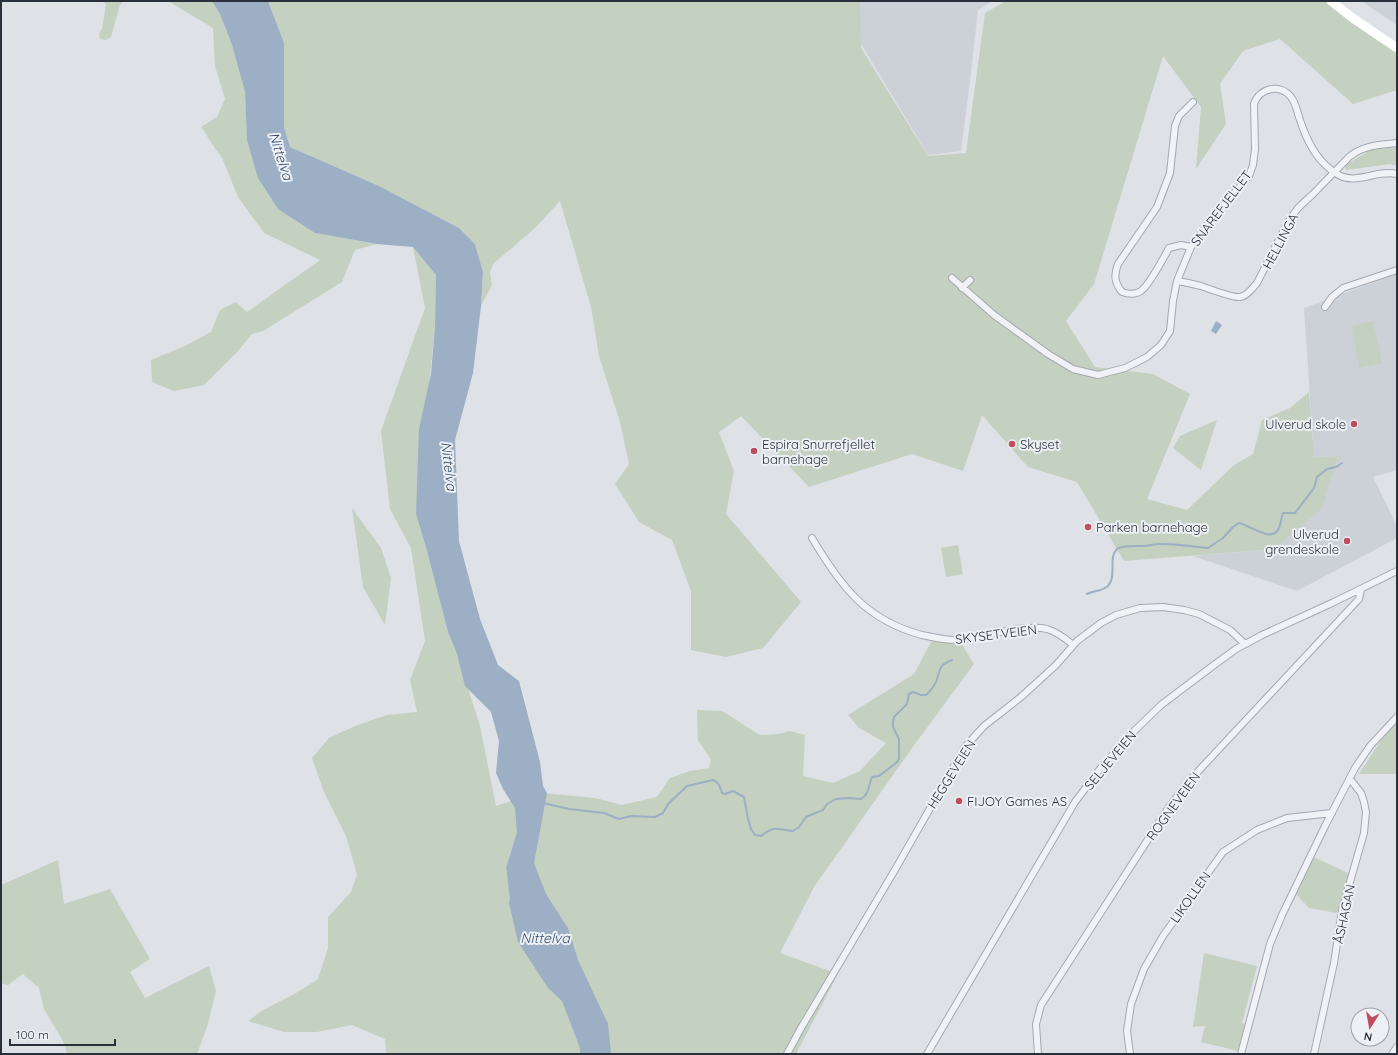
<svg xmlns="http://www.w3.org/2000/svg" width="1398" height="1055" font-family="Quicksand,sans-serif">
	<rect width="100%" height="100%" fill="#dee1e6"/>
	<path fill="#ccd1d8" d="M859 1H992L978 10 970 81 961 151 928 155 860 42Z
		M1361 1H1397V25Z
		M1397 274V470L1373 477 1397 526V538L1297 591 1193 556 1274 549 1338 456 1314 457 1304 308Z"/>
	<path fill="#c4d0c0" d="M103 1H123L120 5 111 37 106 40 100 39 99 34 102 29 106 5Z
		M168 1H212L220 14 232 45 245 92 247 140 315 233 377 244 355 250 342 282 263 331 252 334 238 351 204 385 174 391 152 382 151 360 185 346 211 332 220 310 236 302 247 312 320 260 264 233 238 197 223 160 201 127 217 117 225 99 215 66 213 28Z
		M268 1H860L861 48 928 156 966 153 985 13 1006 1H1331L1397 45V90L1353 104 1280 39 1243 51 1220 84 1226 124 1196 169 1201 107 1163 56 1094 284 1066 321 1095 367 1153 374 1190 394 1147 499 1187 510 1234 465 1253 454 1262 420 1290 408 1309 392 1314 457 1338 456 1322 508 1274 549 1124 561 1077 482 1028 467 982 415 963 471 912 454 809 487 741 416 719 432 734 471 726 514 801 602 763 648 726 657 691 650V591L672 540 639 522 615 484 629 464 620 422 599 356 591 307 560 201 535 228 493 264 490 273 492 285 481 306 483 272 475 244 459 228 379 186 290 147 284 127V43Z
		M1397 147V166L1390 164 1346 170 1345 165 1371 150Z
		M413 247 436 275 435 327 416 514 427 551 448 632 457 654 480 726 496 806 523 797 542 793 595 798 622 805 657 797 670 778 690 771 709 768 711 760 698 740 697 710 722 711 760 735 779 734 790 731 805 735 803 776 833 783 860 771 886 743 859 728 848 715 914 674 931 642 956 635 974 664 912 748 814 887 780 953 838 974 796 1054H386L385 1039 352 1025 317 1032H284L248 1021 263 1010 296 993 318 979 328 948V917L351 892 357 874 346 836 324 792 312 758 329 738 355 726 387 715 417 712 410 680 425 641 411 548 390 509 381 431 425 308Z
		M1373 321 1382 363 1360 368 1351 326Z
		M1217 420 1201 470 1173 448 1180 436Z
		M352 508 381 548 391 578 385 625 363 587Z
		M958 545 963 574 946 577 941 548Z
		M1397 723V774H1359L1385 734Z
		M1312 856 1350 874 1337 913 1309 908 1293 891Z
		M58 860 64 904 110 889 150 959 130 972 145 998 209 966 216 991 207 1027 197 1054H67L63 1041 44 1009 39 988 23 974 8 985 1 983V885Z
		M1204 953 1257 966 1242 1023 1245 1024 1238 1051 1201 1042 1205 1026 1193 1027Z"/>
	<path fill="#9cafc4" d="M212 1H268L284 43V127L290 147 379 186 459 228 475 244 483 272 481 306 473 373 455 440 459 541 480 619 498 665 519 681 540 762 543 786 547 793 534 863 546 894 568 928 578 960 608 1024 611 1054H580V1048L562 1001 548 988 518 942 509 903 519 857 515 808 503 789 496 773 499 741 491 712 465 686 457 654 448 632 427 551 416 514 419 429 431 374 435 327 436 275 413 247 377 244 315 233 278 209 258 178 247 140 245 92 232 45 220 14Z
		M1216 321 1222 325 1216 334 1211 331Z"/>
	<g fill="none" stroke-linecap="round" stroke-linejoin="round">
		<path stroke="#9cafc4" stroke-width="2" d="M1087 594C1093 591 1100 591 1105 588 1119 580 1107 558 1117 549 1122 545 1138 546 1144 546 1149 546 1154 544 1159 544 1175 543 1192 547 1208 548L1223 538 1233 527 1239 523C1250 525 1272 544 1279 528 1281 523 1281 518 1283 513H1295L1314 488 1317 477 1327 469 1336 467 1342 463
			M543 803 569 809 604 813 619 819 631 816 655 817 663 813 668 804 687 786 713 780C719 782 720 787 722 793L725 794 733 791 744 797 748 819 751 829 755 835 761 836C776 824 778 830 793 831L799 827 806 817 823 810 827 804 836 799 849 798 861 799C870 794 868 785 872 777L879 776 897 762 899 759V739L893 727V722L894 717 907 704 909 694 913 692 921 695H926C930 691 934 687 936 682 941 669 937 666 952 660"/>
		<path stroke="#9cafc4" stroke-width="13" d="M516 896 513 868 523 835"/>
		<defs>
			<path id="minor" d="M1191 247 1181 245 1169 248C1163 259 1150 284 1141 291 1135 295 1128 294 1122 292 1114 282 1114 275 1118 264L1157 207 1170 173 1175 126 1179 116 1193 102
				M952 278 994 315 1048 354 1073 369 1098 375 1125 368 1147 357 1161 345 1170 331 1173 301 1177 281 1191 247 1212 219 1249 176 1253 165 1255 149 1254 104C1259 88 1280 83 1291 97 1296 103 1297 112 1300 120 1307 141 1317 162 1337 174 1356 186 1377 169 1397 174
				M1177 281C1185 282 1193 284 1201 286 1210 289 1232 298 1240 297 1247 296 1253 288 1257 283L1288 222 1298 208 1313 194 1349 157C1363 145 1380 145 1397 143
				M962 288 970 280
				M1325 307 1332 297 1343 288 1397 270
				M812 538C840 585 865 620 922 635 932 637 943 640 955 640 981 639 1024 623 1047 629 1057 632 1065 638 1073 645
				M787 1054 801 1028 896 868 965 747 984 726 1021 697 1056 665 1077 641 1101 623 1116 615 1140 608 1163 607 1184 610 1199 614 1230 630 1245 644
				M927 1054 1075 802 1100 769 1129 736 1161 705 1214 665 1236 649 1262 635 1332 603 1397 571
				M1038 1054 1036 1024 1041 1005 1169 807 1190 780 1359 599 1361 589
				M1130 1054 1127 1031 1131 1004 1144 969 1163 936 1223 852 1257 830 1287 818 1332 813
				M1241 1054 1270 944 1282 915 1326 824 1355 768 1370 746 1397 717
				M1314 1054 1334 963 1342 910 1364 833 1366 812 1364 802 1361 793 1350 779
				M1392 1054 1397 1047"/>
		</defs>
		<use href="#minor" stroke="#a4a8b0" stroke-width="8"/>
		<use href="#minor" stroke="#f0f2f5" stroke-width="6"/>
		<path stroke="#fff" stroke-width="9" d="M1331 1 1354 19 1397 48"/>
	</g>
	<g fill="#c24c5f" stroke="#edf0f4" stroke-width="1.5">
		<circle cx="1354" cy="424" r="4"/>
		<circle cx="1012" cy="444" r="4"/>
		<circle cx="754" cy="451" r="4"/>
		<circle cx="1088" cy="527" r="4"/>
		<circle cx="1347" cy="541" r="4"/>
		<circle cx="959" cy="801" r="4"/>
	</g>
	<g text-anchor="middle" stroke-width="4" stroke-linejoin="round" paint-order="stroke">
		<g font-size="13" fill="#29303c" stroke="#edf0f4">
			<text transform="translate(1221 208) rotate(-53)" y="5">SNAREFJELLET</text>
			<text transform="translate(1280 241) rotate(-62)" y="5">HELLINGA</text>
			<text transform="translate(996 634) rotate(-7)" y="5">SKYSETVEIEN</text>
			<text transform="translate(1110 760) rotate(-50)" y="5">SELJEVEIEN</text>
			<text transform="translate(951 774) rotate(-58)" y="5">HEGGEVEIEN</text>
			<text transform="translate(1173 806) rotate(-54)" y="5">ROGNEVEIEN</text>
			<text transform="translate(1190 897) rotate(-55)" y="5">LIKOLLEN</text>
			<text transform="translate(1344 914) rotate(-78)" y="5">ÅSHAGAN</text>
		</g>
		<g font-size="13" fill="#29303c" stroke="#edf0f4" text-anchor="start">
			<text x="1346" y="429" text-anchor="end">Ulverud skole</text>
			<text x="762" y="449">Espira Snurrefjellet<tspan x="762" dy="15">barnehage</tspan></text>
			<text x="1020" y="449">Skyset</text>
			<text x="1096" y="532">Parken barnehage</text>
			<text x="1339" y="539" text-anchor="end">Ulverud<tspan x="1339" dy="15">grendeskole</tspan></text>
			<text x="967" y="806">FIJOY Games AS</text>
		</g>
		<g font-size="14" font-style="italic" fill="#364f6c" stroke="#edf0f4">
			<text transform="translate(281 156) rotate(72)" y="5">Nittelva</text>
			<text transform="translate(449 466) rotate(83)" y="5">Nittelva</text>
			<text x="545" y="943">Nittelva</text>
		</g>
	</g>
	<rect width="1398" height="1055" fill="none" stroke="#29303c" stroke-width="4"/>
	<g transform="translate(1370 1027) rotate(191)"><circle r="19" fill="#edf0f4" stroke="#9fa3aa"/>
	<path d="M0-3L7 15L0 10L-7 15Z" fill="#c24c5f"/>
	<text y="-6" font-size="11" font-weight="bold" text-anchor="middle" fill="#29303c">N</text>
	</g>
	<path d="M10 1039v6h105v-6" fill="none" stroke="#29303c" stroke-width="2"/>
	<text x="16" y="1039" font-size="12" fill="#29303c" stroke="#edf0f4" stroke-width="3" paint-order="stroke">100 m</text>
</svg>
